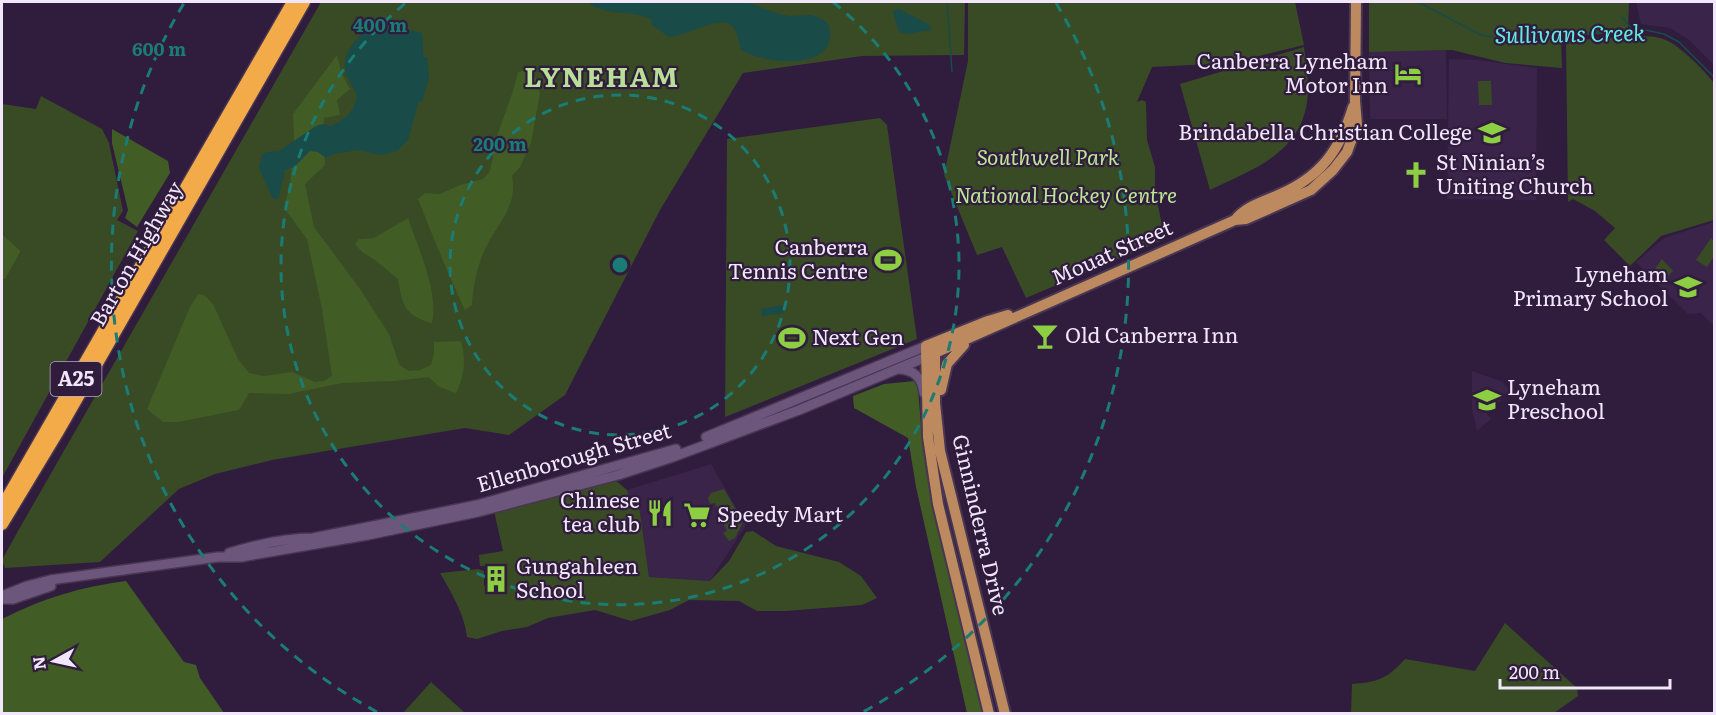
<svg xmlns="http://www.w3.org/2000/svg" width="1716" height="715" font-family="Literata,serif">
	<rect width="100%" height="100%" fill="#301c3d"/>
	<path fill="#3b244a" d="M1636 2H1714V65L1688 39 1670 28 1641 24Z
		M1446 50 1447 119H1370L1369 52Z
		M1449 59 1477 60 1537 68 1536 200 1447 199Z
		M1714 222V326L1701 313 1688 314 1636 262 1664 238Z
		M1472 371 1503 382 1510 391 1487 414 1491 419 1477 431 1472 409Z
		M711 464 746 525 710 581 649 577 639 507 632 508 627 490Z"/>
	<path fill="#384b25" d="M321 2H965L964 55 862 56 743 73 660 210 565 395 509 435 465 428 272 460 215 474 179 489 100 562 5 568 2 560 18 531Z
		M968 2H1295L1304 45 1230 63 1152 67 1137 102 1142 100 1146 102 1147 140 1155 167V192L1165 239 1026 298 1002 247 977 255 944 175 968 61Z
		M1369 2H1629L1628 32 1561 37 1562 68 1505 63 1452 50 1369 52Z
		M1629 36C1642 36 1656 35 1668 41 1681 47 1705 71 1714 83V220L1661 236 1630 266 1604 240 1615 228 1595 211 1573 199 1568 202 1566 41Z
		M1304 47C1306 67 1311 92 1305 112 1293 157 1247 172 1210 190L1180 84Z
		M1478 81H1491L1492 105H1479Z
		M41 96 102 129 109 143 123 211 117 220 138 231 2 478V278L5 280 21 251 2 234V104L36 109Z
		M880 118 887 125 917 339 725 417 727 139Z
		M1711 238 1714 241V256L1707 267 1696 260Z
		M1662 259 1673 271 1666 278 1659 281 1652 273Z
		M614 479 627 490 632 508 639 506 649 577 710 581 729 561 746 532 753 531 776 546 839 562 861 576 877 598 862 605 786 611H757L739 601 689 600 670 610 631 621 595 610 548 618 527 627 502 631 477 639 467 637C464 613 452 594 440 573L478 569 484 571V585L489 592 502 593 503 565 480 566 479 555 503 551 494 511Z
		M724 489 743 522 735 538 729 541 723 533 727 531 715 503 710 504 708 498 711 493Z
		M1505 623 1577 688 1578 696 1554 713H1351L1352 684C1378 682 1387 679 1405 659L1475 671Z
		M431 682 465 713H403Z"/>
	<path fill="#415c24" d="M337 55 341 72 350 89 337 100 340 115 324 118 325 165 305 184 314 227 360 289 389 334 399 364 408 371 420 370 431 365 434 353V342L461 341C466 361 465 374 456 393L439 387 429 377 394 381 342 383 289 394 249 393 239 410 178 422H163L147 409 190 307 198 294 204 295 213 304 238 359 249 373 264 376 292 372 315 382 324 381 332 376 322 309 307 239 284 208 290 185 294 137 293 114Z
		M525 70 535 77 540 93 531 143 520 167 512 176C518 205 499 222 487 245 478 263 473 285 472 305L465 310C448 274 433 237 418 199L425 193 440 194 460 185 483 179 490 171 498 133 513 91 518 72Z
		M112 129 168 161 170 173 137 227 125 218 128 210 112 143Z
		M408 218C418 248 439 292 432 323 405 316 402 305 398 279L375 260 362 252 355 244 359 239 374 238Z
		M2 234 21 251 5 280 2 278Z
		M915 381 918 386C924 498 958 606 985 713H967L916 487 908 438 854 408 853 396 884 384Z
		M126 581 184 662 196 665 200 678 224 713H2V619C44 598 80 587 126 581Z"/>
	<path fill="#194b49" d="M588 2H746L779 14 790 16 811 15 824 20 829 25C840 73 765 64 741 50 739 43 738 32 733 27 721 13 686 37 669 37L651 24 652 20C632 8 606 18 588 2Z
		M899 9 930 25 931 31C920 29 910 37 899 32L893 12 894 10Z
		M380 19 413 31 421 32C425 41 421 47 424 57H427L429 77 422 102 419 101 408 140 397 151 380 155 358 150 334 154 326 158 318 152 310 151 294 167 285 170 279 196 276 200 272 197 259 168 262 155 267 152 279 151 316 126 323 124 331 126C345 120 355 111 357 96 354 88 349 81 346 74 339 50 364 31 380 19Z
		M782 305 783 313 762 316 761 309Z"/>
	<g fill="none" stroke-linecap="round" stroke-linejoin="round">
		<path stroke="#194b49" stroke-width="1.5" d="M947 2 952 72
			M1418 2 1481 35 1499 38 1645 30 1664 34 1679 42 1714 77
			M1621 16 1632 29"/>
		<defs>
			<path id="secondary" d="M899 369C915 370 922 378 924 393
				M706 437 926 346
				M229 553C255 545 286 538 313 538L477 505 676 449
				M2 596 27 586 50 580 218 557H241L368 535 478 512 618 475 673 457 799 410 926 357
				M2 599H13L51 586"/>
			<path id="primary" d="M1235 220C1246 206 1263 202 1278 195 1321 177 1340 150 1353 107
				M935 348V403L940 451 1005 714
				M926 357 1235 220 1246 219 1311 190 1333 170 1347 152 1357 125 1355 101 1356 2
				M941 390 947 364 964 345
				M989 714 938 504 928 437 926 346 988 321 1008 315"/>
			<path id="highway" d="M2 507 293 2
				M2 524 57 433 304 2"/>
		</defs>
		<use href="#secondary" stroke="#483653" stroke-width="12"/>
		<use href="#primary" stroke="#483653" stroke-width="14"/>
		<use href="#highway" stroke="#483653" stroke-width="15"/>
		<use href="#secondary" stroke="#6c567b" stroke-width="9"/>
		<use href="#primary" stroke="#bd895e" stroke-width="10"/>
		<use href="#highway" stroke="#f3ab4a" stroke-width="12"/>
	</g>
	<g fill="none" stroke="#1a7c75" stroke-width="3" stroke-dasharray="10 8">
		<circle cx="620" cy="265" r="170"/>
		<path d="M833 2A339 339 0 1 1 407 2"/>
		<path d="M377 712A509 509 0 0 1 184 3M1056 3A509 509 0 0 1 863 712"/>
	</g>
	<defs>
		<symbol id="hotel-bare" viewBox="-9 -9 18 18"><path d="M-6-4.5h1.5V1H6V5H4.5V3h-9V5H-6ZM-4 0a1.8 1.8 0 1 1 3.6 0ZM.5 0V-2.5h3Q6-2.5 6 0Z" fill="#8ece43" stroke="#301c3d" stroke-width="2.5" paint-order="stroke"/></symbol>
		<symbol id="school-bare" viewBox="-9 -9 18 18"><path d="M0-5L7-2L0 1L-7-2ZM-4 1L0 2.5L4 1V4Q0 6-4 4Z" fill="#8ece43" stroke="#301c3d" stroke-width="2.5" paint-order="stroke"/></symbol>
		<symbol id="church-bare" viewBox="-9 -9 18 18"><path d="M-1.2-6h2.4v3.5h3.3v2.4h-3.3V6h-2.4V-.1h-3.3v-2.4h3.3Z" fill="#8ece43" stroke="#301c3d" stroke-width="2.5" paint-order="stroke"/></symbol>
		<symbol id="stadium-bare" viewBox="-9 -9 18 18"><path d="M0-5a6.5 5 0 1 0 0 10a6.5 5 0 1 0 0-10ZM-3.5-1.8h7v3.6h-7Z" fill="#8ece43" stroke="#301c3d" stroke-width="2.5" paint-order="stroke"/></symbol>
		<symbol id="bar-bare" viewBox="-9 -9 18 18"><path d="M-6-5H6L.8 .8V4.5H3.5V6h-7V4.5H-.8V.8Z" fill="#8ece43" stroke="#301c3d" stroke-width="2.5" paint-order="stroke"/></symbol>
		<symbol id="restaurant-bare" viewBox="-9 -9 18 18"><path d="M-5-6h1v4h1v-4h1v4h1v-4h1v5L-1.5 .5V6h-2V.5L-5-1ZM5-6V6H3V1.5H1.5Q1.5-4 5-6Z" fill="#8ece43" stroke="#301c3d" stroke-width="2.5" paint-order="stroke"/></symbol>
		<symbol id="supermarket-bare" viewBox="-9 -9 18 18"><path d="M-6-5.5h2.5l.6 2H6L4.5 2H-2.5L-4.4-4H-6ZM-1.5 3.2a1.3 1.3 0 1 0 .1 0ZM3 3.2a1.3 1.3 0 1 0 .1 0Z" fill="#8ece43" stroke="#301c3d" stroke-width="2.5" paint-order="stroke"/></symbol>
		<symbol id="building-bare" viewBox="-9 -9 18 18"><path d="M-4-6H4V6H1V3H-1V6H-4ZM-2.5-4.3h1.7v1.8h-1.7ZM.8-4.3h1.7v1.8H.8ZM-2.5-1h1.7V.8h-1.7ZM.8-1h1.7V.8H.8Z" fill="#8ece43" stroke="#301c3d" stroke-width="2.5" paint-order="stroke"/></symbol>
	</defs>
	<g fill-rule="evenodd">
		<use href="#hotel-bare" x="1389" y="55" width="38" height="38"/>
		<use href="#school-bare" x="1473" y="114" width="38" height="38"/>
		<use href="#church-bare" x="1397" y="156" width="38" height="38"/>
		<use href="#stadium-bare" x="869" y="241" width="38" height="38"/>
		<use href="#school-bare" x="1669" y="268" width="38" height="38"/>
		<use href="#bar-bare" x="1026" y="317" width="38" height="38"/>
		<use href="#stadium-bare" x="773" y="319" width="38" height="38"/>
		<use href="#school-bare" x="1468" y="381" width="38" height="38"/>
		<use href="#restaurant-bare" x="641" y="494" width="38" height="38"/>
		<use href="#supermarket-bare" x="678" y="496" width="38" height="38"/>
		<use href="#building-bare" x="477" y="560" width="38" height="38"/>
	</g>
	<g text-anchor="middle" stroke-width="4.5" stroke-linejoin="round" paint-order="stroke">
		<rect fill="#301c3d" stroke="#b8a9c2" stroke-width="1.5" x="50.5" y="362" width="51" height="34" rx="4.5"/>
		<g font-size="20" font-weight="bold" fill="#f2e6fb">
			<text x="76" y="386">A25</text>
		</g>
		<g font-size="21" fill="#f2e6fb" stroke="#301c3d" text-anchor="start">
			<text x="1388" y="69" text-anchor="end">Canberra Lyneham<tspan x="1388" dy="24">Motor Inn</tspan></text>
			<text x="1472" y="140" text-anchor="end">Brindabella Christian College</text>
			<text x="1436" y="170">St Ninian’s<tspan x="1436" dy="24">Uniting Church</tspan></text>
			<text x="868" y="255" text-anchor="end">Canberra<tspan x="868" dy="24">Tennis Centre</tspan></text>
			<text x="1668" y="282" text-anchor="end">Lyneham<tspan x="1668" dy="24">Primary School</tspan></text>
			<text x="1065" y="343">Old Canberra Inn</text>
			<text x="812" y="345">Next Gen</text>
			<text x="1507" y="395">Lyneham<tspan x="1507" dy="24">Preschool</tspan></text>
			<text x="640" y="508" text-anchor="end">Chinese<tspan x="640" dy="24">tea club</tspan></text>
			<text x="717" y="522">Speedy Mart</text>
			<text x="516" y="574">Gungahleen<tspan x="516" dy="24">School</tspan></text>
		</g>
		<g font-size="21" font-style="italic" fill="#bbe693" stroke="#301c3d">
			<text x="1048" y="165">Southwell Park</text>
			<text x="1066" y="203">National Hockey Centre</text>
		</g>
		<g font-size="21" fill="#f2e6fb" stroke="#301c3d">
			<text transform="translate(1112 253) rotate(-24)" y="7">Mouat Street</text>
			<text transform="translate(137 254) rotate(-60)" y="7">Barton Highway</text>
			<text transform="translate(574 458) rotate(-16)" y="7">Ellenborough Street</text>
			<text transform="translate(980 525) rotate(77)" y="7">Ginninderra Drive</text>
		</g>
		<g font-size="22" font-style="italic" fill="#62e9e3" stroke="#301c3d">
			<text transform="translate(1570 34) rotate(-1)" y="8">Sullivans Creek</text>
		</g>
		<g font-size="27" font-weight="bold" letter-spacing="1.5" fill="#b9de98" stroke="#301c3d">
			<text x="602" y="87">LYNEHAM</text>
		</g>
	</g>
	<circle cx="620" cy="265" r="9" fill="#1a7c75" stroke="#301c3d" stroke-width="3"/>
	<g font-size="18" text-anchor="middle" font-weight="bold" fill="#1a7c75" stroke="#301c3d" stroke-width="4.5" stroke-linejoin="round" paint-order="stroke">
		<text x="380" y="32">400 m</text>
		<text x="159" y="56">600 m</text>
		<text x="500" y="151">200 m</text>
	</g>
	<rect width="1716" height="715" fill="none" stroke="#f2e6fb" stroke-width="6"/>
	<g transform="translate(54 661) rotate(262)" stroke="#301c3d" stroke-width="4.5" paint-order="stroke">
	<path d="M0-4.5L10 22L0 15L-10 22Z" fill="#f2e6fb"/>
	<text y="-9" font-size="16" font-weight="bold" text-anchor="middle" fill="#f2e6fb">N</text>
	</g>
	<path d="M1500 679v9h170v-9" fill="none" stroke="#f2e6fb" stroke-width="3"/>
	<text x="1509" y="679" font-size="18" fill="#f2e6fb" stroke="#301c3d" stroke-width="4.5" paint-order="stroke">200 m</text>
</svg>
